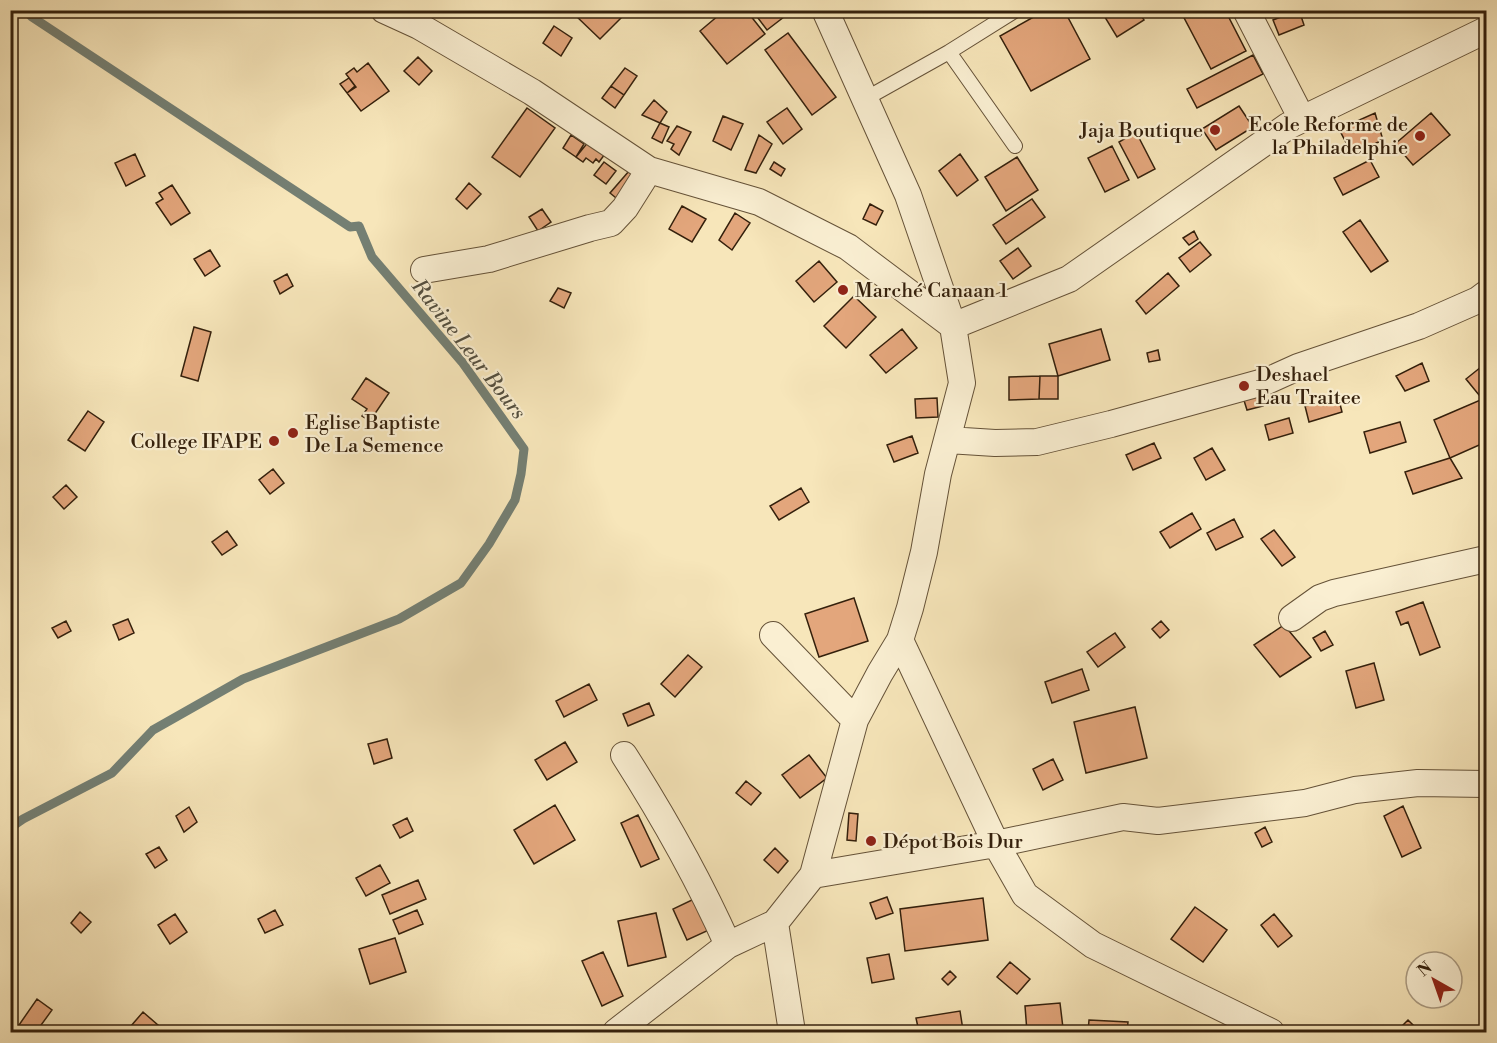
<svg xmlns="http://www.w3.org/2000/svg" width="1497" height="1043" font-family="'Libre Bodoni',serif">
	<rect width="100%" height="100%" fill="#f7e6ba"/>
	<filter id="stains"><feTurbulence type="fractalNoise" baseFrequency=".00333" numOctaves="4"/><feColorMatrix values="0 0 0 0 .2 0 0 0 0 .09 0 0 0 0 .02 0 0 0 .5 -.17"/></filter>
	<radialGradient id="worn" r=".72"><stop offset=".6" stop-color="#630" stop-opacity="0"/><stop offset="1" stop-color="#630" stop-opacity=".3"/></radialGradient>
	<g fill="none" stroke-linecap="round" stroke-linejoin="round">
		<path stroke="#747f73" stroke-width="9" d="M10 828 23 819 112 773 153 730 243 679 399 619 461 583 489 544 515 500 521 474 524 449 462 362 372 257 359 226 350 227 32 17 25 10"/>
	</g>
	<path fill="#e3a67c" stroke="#34200c" stroke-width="1.5" d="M580 10H616L622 17 600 39 575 15Z
		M725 10H746L765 34 727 64 700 31Z
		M752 10H793L767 30Z
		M1046 10H1064L1090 59 1031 91 1000 36Z
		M1109 10H1138L1144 20 1117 37 1103 14Z
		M1185 10H1225L1246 51 1211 69 1181 12Z
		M1299 10 1304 25 1279 35 1273 20Z
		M554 26 572 38 561 56 543 43Z
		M788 33 836 97 812 115 765 50Z
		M1253 55 1263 74 1197 108 1187 89Z
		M418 57 432 71 419 85 404 71Z
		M368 63 389 91 361 111 347 93 356 87 346 74 354 68 357 72Z
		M625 68 637 76 624 95 611 86Z
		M349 78 355 86 347 93 340 84Z
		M611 86 624 95 615 108 602 98Z
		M654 100 667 112 660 123 642 115Z
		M1239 106 1253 127 1216 150 1202 129Z
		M527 108 555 128 520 177 492 157Z
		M787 108 802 129 783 144 767 122Z
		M1375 113 1383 140 1352 154 1339 129Z
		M1431 113 1450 135 1413 165 1395 144Z
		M723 116 743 124 731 150 713 141Z
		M660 123 669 127 662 143 652 138Z
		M677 126 691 132 679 155 671 149 674 144 667 141Z
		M1136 132 1155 169 1138 178 1119 142Z
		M571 135 584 144 576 157 563 148Z
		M759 135 772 144 756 173 745 170Z
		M589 141 605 154 599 162 596 159 593 163 586 158 583 162 576 157Z
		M1112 146 1129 180 1105 192 1088 158Z
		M135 154 145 176 126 186 115 163Z
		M960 154 978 180 957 196 939 171Z
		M1017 157 1038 190 1006 211 985 177Z
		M1370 160 1379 177 1343 195 1334 178Z
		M604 162 616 171 606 184 594 175Z
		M774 162 785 169 781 176 770 169Z
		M629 171 640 180 621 202 610 193Z
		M469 183 481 194 467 209 456 199Z
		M172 185 190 213 171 225 156 203 163 199 159 193Z
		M1032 199 1045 217 1006 244 993 225Z
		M870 204 883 211 876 225 863 219Z
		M682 206 706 219 692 242 669 229Z
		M542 209 551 222 538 231 529 217Z
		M735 213 750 223 732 250 719 240Z
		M1360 220 1388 261 1371 272 1343 232Z
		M1194 231 1198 239 1189 245 1183 238Z
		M1200 242 1211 255 1190 272 1179 258Z
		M1018 248 1031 266 1013 279 1000 261Z
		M210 250 220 266 205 276 194 259Z
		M819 261 837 282 814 302 796 281Z
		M1168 273 1179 286 1146 314 1136 301Z
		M287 274 293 286 280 294 274 281Z
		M558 288 571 293 564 308 550 301Z
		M854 296 876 317 846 348 824 326Z
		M194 327 211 332 198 381 181 376Z
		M902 329 917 348 886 373 870 355Z
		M1101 329 1110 360 1058 376 1049 344Z
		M1158 350 1160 360 1149 362 1147 353Z
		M1422 363 1429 381 1405 391 1396 376Z
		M1481 367 1486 374V389L1479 395 1466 379Z
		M1040 376H1058V399H1039Z
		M1040 376 1039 399 1009 400V377Z
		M366 378 389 393 370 421 362 416 367 409 352 399Z
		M1258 389 1263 406 1247 410 1242 394Z
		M1338 396 1342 412 1309 422 1305 406Z
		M937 398 938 417 916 418 915 399Z
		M1485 398 1486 403V442L1450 458 1434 420Z
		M88 411 104 422 85 451 68 440Z
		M1289 418 1293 433 1269 440 1265 425Z
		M1400 422 1406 442 1370 453 1364 432Z
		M912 436 918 453 894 462 887 445Z
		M1154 443 1161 458 1133 470 1126 455Z
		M1212 448 1225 470 1206 480 1194 458Z
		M1450 458 1462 478 1413 494 1405 472Z
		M273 469 284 483 270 494 259 480Z
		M66 485 77 497 64 509 53 497Z
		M801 488 809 502 779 520 770 506Z
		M1192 513 1201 529 1170 548 1160 532Z
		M1234 519 1243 537 1216 550 1207 533Z
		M1274 530 1295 557 1282 566 1261 539Z
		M227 531 237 545 222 555 212 542Z
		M854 598 868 641 819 657 805 614Z
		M1423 602 1440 647 1420 655 1408 622 1401 625 1396 612Z
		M128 619 134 633 119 640 113 625Z
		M66 621 71 631 58 638 52 628Z
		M1161 621 1169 630 1160 638 1152 629Z
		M1284 625 1311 657 1280 677 1254 645Z
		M1325 631 1333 645 1321 651 1313 638Z
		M1115 633 1125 647 1098 667 1087 652Z
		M688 655 702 667 675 697 661 684Z
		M1374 663 1384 700 1356 708 1346 671Z
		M1082 669 1089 690 1052 703 1045 682Z
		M589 684 597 700 564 717 556 701Z
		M649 703 654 715 628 726 623 714Z
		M1135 707 1147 758 1086 773 1074 722Z
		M387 739 392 758 374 764 368 744Z
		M565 742 577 762 547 780 535 760Z
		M809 755 827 778 800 798 782 775Z
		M1053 759 1063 780 1043 790 1033 769Z
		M746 781 761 793 751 805 736 793Z
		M555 805 575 840 534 864 514 830Z
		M1403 806 1421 848 1402 857 1384 816Z
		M189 807 197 822 184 832 176 816Z
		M849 813 858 814 856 841 847 840Z
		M638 815 659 859 641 867 621 823Z
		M407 818 413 831 400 838 393 825Z
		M1265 827 1272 842 1262 847 1255 833Z
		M159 847 167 860 155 868 146 854Z
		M775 848 788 861 778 873 764 860Z
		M380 865 390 883 366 896 356 878Z
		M418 880 426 899 390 914 382 895Z
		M887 897 893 913 876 919 870 903Z
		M983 898 988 940 905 951 900 909Z
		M694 899 709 930 687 940 673 909Z
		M1195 907 1227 930 1203 962 1171 939Z
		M275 910 283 925 265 933 258 919Z
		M417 910 423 924 399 934 393 920Z
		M80 912 91 922 81 933 71 923Z
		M656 913 666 957 628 966 618 921Z
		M175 914 187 932 170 944 158 925Z
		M1274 914 1292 936 1278 947 1261 925Z
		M395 938 406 972 370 984 359 949Z
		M603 952 623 996 602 1006 582 961Z
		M889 954 894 979 872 983 867 958Z
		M1010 962 1030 979 1017 994 997 977Z
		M950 971 956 977 948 985 942 979Z
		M37 999 52 1010 36 1032H30L19 1025Z
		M1060 1003 1063 1028 1027 1032 1025 1006Z
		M960 1011 963 1030 950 1032H919L916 1018Z
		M143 1012 166 1032H139L131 1026Z
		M1089 1020 1128 1022 1127 1032H1088Z
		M1408 1020 1416 1028 1411 1032H1400L1398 1030Z"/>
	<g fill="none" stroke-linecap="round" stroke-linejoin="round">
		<defs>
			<path id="lane" d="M949 52 1015 146
				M865 99 949 52 1016 10"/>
			<path id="street" d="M384 10 419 26 532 92 649 170 759 202 848 247 953 326 1069 279 1288 126 1486 30
				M1246 10 1302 119
				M424 270 489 259 590 228 611 223 625 208 649 170
				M948 440 995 443 1037 442 1111 424 1267 381 1298 367 1419 326 1478 300 1486 294
				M1292 618 1320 598 1334 593 1486 559
				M773 635 855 720
				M900 640 996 844 1025 895 1093 945 1271 1032
				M624 755C663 816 699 880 728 945
				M813 875 996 844 1123 817 1158 821 1305 803 1355 790 1418 783 1486 784
				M775 923 792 1032
				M616 1032 728 945 775 923 813 875 855 720 880 673 900 640 910 608 924 552 938 474 962 383 953 326 908 195 825 10"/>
		</defs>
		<use href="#lane" stroke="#655238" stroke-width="16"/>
		<use href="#street" stroke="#655238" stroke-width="28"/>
		<use href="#lane" stroke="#faefd2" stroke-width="14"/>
		<use href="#street" stroke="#faefd2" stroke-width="26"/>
	</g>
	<g fill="#8f2418" stroke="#faefd2" stroke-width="2">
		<circle cx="1215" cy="130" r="6"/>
		<circle cx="1420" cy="136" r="6"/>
		<circle cx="843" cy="290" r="6"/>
		<circle cx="1244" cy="386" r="6"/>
		<circle cx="293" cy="433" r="6"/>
		<circle cx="274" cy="441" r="6"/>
		<circle cx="871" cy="841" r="6"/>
	</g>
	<g text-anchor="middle" stroke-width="4.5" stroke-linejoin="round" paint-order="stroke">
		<g font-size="20" fill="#34200c" stroke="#faefd2" text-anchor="start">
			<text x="1408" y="131" text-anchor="end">Ecole Reforme de<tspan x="1408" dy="23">la Philadelphie</tspan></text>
			<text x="1203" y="137" text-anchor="end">Jaja Boutique</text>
			<text x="855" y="297">Marché Canaan 1</text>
			<text x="1256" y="381">Deshael<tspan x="1256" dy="23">Eau Traitee</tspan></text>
			<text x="305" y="429">Eglise Baptiste<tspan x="305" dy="23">De La Semence</tspan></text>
			<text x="262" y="448" text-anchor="end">College IFAPE</text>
			<text x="883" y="848">Dépot Bois Dur</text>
		</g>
		<g font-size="21" font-style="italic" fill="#544f3f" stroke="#faefd2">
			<text transform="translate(469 349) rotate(52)" y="7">Ravine Leur Bours</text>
		</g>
	</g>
	<rect width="1497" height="1043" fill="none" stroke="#f7e6ba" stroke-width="36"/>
	<rect x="12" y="12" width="1473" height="1019" fill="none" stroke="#34200c" stroke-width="3"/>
	<rect x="18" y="18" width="1461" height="1007" fill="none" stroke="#34200c" stroke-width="1.5"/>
	<g transform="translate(1434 980) rotate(320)"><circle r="28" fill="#faefd2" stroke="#ab9c83" stroke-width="1.5"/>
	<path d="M0-4.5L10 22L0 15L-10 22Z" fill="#8f2418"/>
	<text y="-9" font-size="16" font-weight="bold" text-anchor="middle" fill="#34200c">N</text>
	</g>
	<rect width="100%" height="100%" filter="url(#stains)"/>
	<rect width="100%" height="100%" fill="url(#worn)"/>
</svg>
